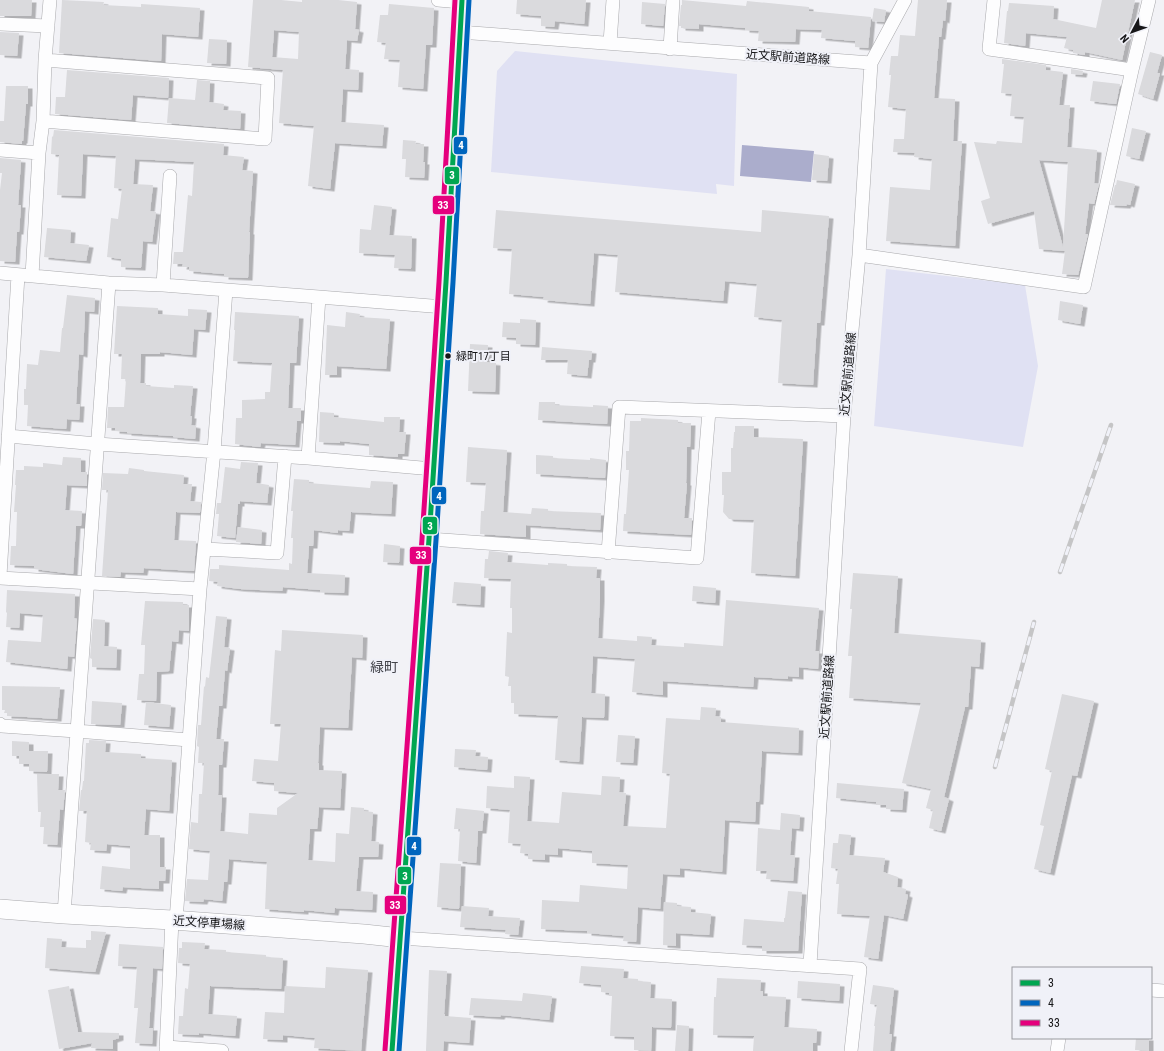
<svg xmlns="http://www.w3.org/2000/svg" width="1164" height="1051" font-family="'Roboto Condensed','Noto Sans JP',sans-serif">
	<defs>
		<filter id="shadow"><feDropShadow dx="4.5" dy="2.5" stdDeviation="0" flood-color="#0004"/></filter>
	</defs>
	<rect width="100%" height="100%" fill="#f2f2f6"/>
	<path fill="#e0e1f3" d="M515 51 737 74 734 186 716 184 717 194 491 172 497 71Z
		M886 269 1025 285 1038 366 1023 447 874 426Z"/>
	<path fill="#abadcc" d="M742 145 814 151 811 182 740 176Z"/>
	<path fill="#dadadd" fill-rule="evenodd" filter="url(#shadow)" d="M0 0H32L31 16H0Z
		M62 0 104 2 103 5 141 7V4L200 8 198 37 162 34 161 61 59 53Z
		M253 0H281L302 2V0H338L357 2 355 29 359 30 357 41 347 40 345 69 359 70 358 90 343 89 341 122 384 125 382 146 335 143 330 189 308 186 314 126 279 123 283 70 248 67ZM274 30 299 32 298 59 272 57Z
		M517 0H586L584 24 555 21 554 27 541 26V16L516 14Z
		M682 0 746 6 747 1 809 7V11L871 17 868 48 855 47V41L821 38 822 30 796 29 795 42 758 41 759 31 745 30V28L699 24V29L681 28V26H679L681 5H682Z
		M918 0H947L945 21 943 20 941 37H939L934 98 955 99 953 141H962L955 246 886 241 890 187 930 190 932 159 914 157 915 153 893 152 894 139H904L906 109 888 107 891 75H889L891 56H898L900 35 915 36Z
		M1102 0H1135L1122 60 1085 52V55L1073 53V50L1064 48 1067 37 1026 33 1025 46 1004 43 1007 11H1008L1009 3 1054 6 1053 19 1096 28Z
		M642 2 665 4 663 26 641 24Z
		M389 4 434 8 432 45H426L423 89 398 87 400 60 384 59 386 43 377 42 380 15H388Z
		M874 8 886 10 884 22 872 21Z
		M0 32 19 33 17 56 0 55Z
		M209 39 227 40 226 64 207 63Z
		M1150 52 1162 55 1157 73H1160L1153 99 1138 94Z
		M1002 59 1046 65V70L1063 72 1059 105H1070L1067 147 1097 150 1094 183 1099 184 1094 204 1089 203 1085 234H1088L1078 275 1062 274 1065 251 1039 249 1034 211 988 224 981 201 990 198 974 142 996 144 997 141 1022 143 1024 117 1010 116 1012 94 1001 93 1004 64H1002ZM1039 160 1068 162 1063 247Z
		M1071 69 1083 71 1082 75 1071 74Z
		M67 70 169 78 168 98 133 95 131 120 55 114 56 97H65Z
		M197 80 210 81 209 102 224 104 223 110 241 111 240 129 167 123 169 98 195 100Z
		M1093 81 1120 84 1116 104 1090 101Z
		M6 86H28V104H26L23 141H22V144L0 142V121H4Z
		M1132 128 1146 131 1139 159 1126 156Z
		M54 130 224 144 223 155 244 157 242 170 253 171 249 232H250L248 278 224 277V274L189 271V267H182L183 264H173L174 252H183L188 195 192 196 194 162 135 159 133 184 153 185 150 211 156 212 152 242 143 241 141 268 121 267V259L107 257 111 218 118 219 122 189 114 188 116 156 83 154 81 196 57 195 59 155 51 154 52 136 53 137Z
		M403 140 416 141 415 144H424L423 162H425L424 178 405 177 406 159H402Z
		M814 154 829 156 827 181 812 180Z
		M0 158 21 160 18 205H21L19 232H17L15 262 0 261V190L2 173H0Z
		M1117 180 1135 184 1130 205 1127 204 1126 206 1110 205 1115 185H1116Z
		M374 205 392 207 389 235 412 236 411 269 394 268 395 255 359 253 360 229 371 230Z
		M496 210 761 232 762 210 829 216 820 323H817L813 385 778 383 782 320 754 317 757 284 725 281 723 301 615 292 618 255 594 253 590 304 543 300 544 297 509 294 512 249 493 248Z
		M47 228 71 230 70 243 89 245 86 261 44 257Z
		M67 295 95 298 94 312 85 311 83 355 79 354 76 404H80L79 420 67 419 66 429 27 426 28 405H24V389H26L27 364 38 365 40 350 60 352 62 328H63Z
		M1060 301 1083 305 1080 324 1058 320Z
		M117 306 158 308V314L188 316V309L207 310 205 330 194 329 192 355 160 352V354H141L140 383H146V386L174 388V385L193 386 190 416H192L191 425 196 426 195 439 173 437V436L127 433V432L115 431V428H107L108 407H124L126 379H121L122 354H114Z
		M235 312 299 316 296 363H290L288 408H301V421H297L295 445 261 443 260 447 235 444 236 418H242V400L265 399V392H270L272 363 233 361 235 330H234Z
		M346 312 360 314 359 317 390 319 386 369 337 366V375H325L327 325 345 327Z
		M520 319 536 320 535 345 516 344V338L502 337 503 322 520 323Z
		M470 344 488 345 487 362 496 363 495 392 468 391Z
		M542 347 592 351 591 360H589L587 376 567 374 568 360H541Z
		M539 402H555V405L593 407V405L608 406 607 424 538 420Z
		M320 412 334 413V417L384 422V417H400L399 432H406L404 454H398V457L369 455V444L340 441V443L319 442Z
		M641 418 678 420V423H691L690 447H687L686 483H687L684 518H692L691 535 623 531 624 514H626L629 470H626V451H629L630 421H641Z
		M735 426H754V437L803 439 795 576 751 573 754 520 729 519 723 512 724 495H722V472H731V448H733L734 432H735Z
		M468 447 507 450 503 512 531 514 532 508 548 509V511L601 513 600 530 526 525V537L480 534 481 511H484L486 483 466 482Z
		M536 455 553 456V458L590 460V458L606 460 605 478 536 474Z
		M63 457 81 458V472H87V486L67 485 65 510 82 511 81 526H76L73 574 34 569V566L10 565 11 546H16L17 512H14L16 485H15L16 470H24V466L43 467V463L62 465Z
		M241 462 258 463 256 483 269 485 267 503 240 501V504H238L235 538 217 536 219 514H216L217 503H221L225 467 240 469Z
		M129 468 144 470V471L184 475 183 484H192L190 501 201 502 200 513 176 512 174 540 196 541 194 571 144 568 143 573 121 572 120 577 102 576 108 490H102L103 473 128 474Z
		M294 479 309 480V483L370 488 371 481 393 482 391 514 351 512 349 531 338 530V533L314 530 313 546H309L307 573 345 575 344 593 320 592V590L283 587 282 591 240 589 217 586 218 582 209 581 210 569H219V565L289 570V563L292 564 293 538H291L293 511H291Z
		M238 527 262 530 261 544 236 542Z
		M384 544 400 546 399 563 383 562Z
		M489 551 508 553 507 562 548 565V563L567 564V566L597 567 596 578H600V599L598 638 637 641V636L652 637 651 645 684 647V643L723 646 726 600 819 608 815 651H819L818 669 799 667V677L788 676V679L754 677 753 687 663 681V695L632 692 635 659 593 656 591 693 605 694 604 718 582 717 579 762 555 760 558 716 514 714V703H511V686H508L509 677 505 676 507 632 512 633V608H510L511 579 484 578 485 559H488Z
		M853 573 898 576 894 633 981 640 979 667 971 666 968 707H965L944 797 949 799 941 831 929 828 933 810 926 808 931 789 902 783 921 703 849 698 852 656H848L852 609H850Z
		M454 582 481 584 480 605 452 603Z
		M693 586 716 588 715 603 692 601Z
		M7 590 75 594 74 618 77 619 74 657 68 656 67 669 6 662 8 640 41 642 43 615 20 613 19 628 6 627 7 613 6 612Z
		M145 601 183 602V605H189V631L179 630 178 642 172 641 169 671 157 672 156 701 137 700 139 674H144L145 645H141Z
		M216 616 227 617 224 647 230 648 227 671 225 670 222 706H219L216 739H224L222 765H219L218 795H222L220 831 248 834 249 813 277 815V808L298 793 274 791V783L252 781 254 759 278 761 281 724H270L275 650 281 651 282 630 363 635 362 658 352 657 348 728 320 727 318 763H319V770L342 771 340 808 319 807 317 829H310L308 860 335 862 336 833 349 834 351 807 364 808V811L373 812 371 841 379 842 378 857H359L356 891 373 892 372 910 335 908 334 913 304 910V912L265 909 267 862 229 859 227 882H224L222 901 204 899 203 902 185 901 187 879 208 880 210 851 189 849 191 822 198 823 199 794H202L204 763H198L199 747 197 746 198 725H201L204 686 205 687 206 677 209 678Z
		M93 619 105 620 104 646 117 647 116 668 92 667V659L90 658Z
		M2 686 60 687 57 719 27 717 7 716V713H4L5 710H2Z
		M1062 694 1094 701 1077 776 1072 775 1050 873 1034 869 1044 826 1040 825 1052 771 1045 769Z
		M92 701 122 703 120 725 91 724Z
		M146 702 171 705 169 727 144 725Z
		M701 707 716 708 715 716 721 717V722L799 728 798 753 762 751 759 802H756L755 822 725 820 722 872 680 868V875L663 874 660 909 638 907 636 942 623 941 624 936 587 933V931L541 929 542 900 579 902 580 885 627 889 628 865 592 863V851L558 848V855L545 854V860L528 859V854L520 853 521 844 508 843 510 810 486 808 487 786 514 788V776L530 777 527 821 559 823 562 792 601 795 602 776 620 777 619 792 626 793 623 826 666 828 670 774 662 773 666 718 700 720Z
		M618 735 635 736 633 763 616 762Z
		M89 740 106 741 105 752 141 754V758L172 760 169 811 146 809 144 835H160V867H166L165 881H159V889L123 887 122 891 100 889 102 866 130 869V846L107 844 106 851 90 850 91 843 85 842 87 811H79L81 790H82L83 781H84L86 743H89Z
		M12 741 29 742V751H48L47 772 29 771V764H19V756H12Z
		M455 749 476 750 475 756 488 757 487 770 454 767Z
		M37 774H59L58 790H65L63 810 60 809 57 845 43 844 44 827H40L41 812H38Z
		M837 783 904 789 902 810 886 809V805H876V802L836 798Z
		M456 808 484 811 482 831H478L476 863 458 861 460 829H454Z
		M781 813 800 815 799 829 792 828 790 855H795L793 881 766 879 767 871H756L758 828 780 830Z
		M839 834 851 835 849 855 885 858 883 872 898 877 897 887 906 889 905 894 908 895 903 919 884 915 878 959 864 957 870 916 837 914 839 884H836L838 869 831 868 833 843H838Z
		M440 863 461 864 459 909 437 907Z
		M788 891 802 892 798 951H762V946L742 945 744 919 784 922V918H785Z
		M664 902 677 903V906L691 907V912L711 914 709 935 676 933V946L663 945Z
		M462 906 489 908 488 916 520 918 518 935 505 934 506 930 460 927Z
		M91 931 106 932 95 972 45 968 47 938 62 939 61 947 86 948V940H91Z
		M182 942 205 943 204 949 226 950V952L266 955V957L283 958 281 989 210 986 208 1014 237 1016 235 1036 199 1033V1035L178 1034 179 1016H183L185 988 188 989 190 964 178 963 179 948H182Z
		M119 944 163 947 162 969 153 968 149 1028H153L152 1044 135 1043 138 1008H134L137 967 118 966Z
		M581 966 624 969 623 978 638 979V981L651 982 650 998 672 999 671 1028 652 1027 651 1051 634 1050V1037L610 1036 612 996H609V993L601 992V985L579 983Z
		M326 967 368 970 361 1051 314 1048 315 1038 283 1035V1040L263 1039 265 1012 284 1013 285 986 325 988Z
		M429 970 447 971 444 1014H445V1016L471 1018 469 1043 444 1041 443 1051H426Z
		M717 978 761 980 760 991H763V996L786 997 784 1027 817 1029 816 1043H813V1051H753L754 1036 713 1035 714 997H716Z
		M798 981 840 984 839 1001 797 998Z
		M873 985 894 988 889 1034H892L890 1051H873L875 1026H874L877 1005 870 1004Z
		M69 986 78 1032 119 1033V1038L113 1040V1049L91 1048 92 1043 59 1049 48 990Z
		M523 993 552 996 549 1020 501 1015 500 1017 469 1015 471 998 522 1001Z
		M677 1025 689 1026 688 1051H675Z
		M1136 1038H1149V1051L1135 1050Z"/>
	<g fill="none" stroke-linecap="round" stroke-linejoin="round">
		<defs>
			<path id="street" d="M438 0 461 2
				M994 0 989 49 1132 70
				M0 24 48 26
				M459 32 871 63
				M610 43 613 0
				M670 49 673 0
				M43 121 265 139 268 78 45 60
				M0 150 39 153
				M859 255 1084 287 1132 70 1149 0
				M0 273 109 283 163 285 319 297 444 307
				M32 276 39 153 43 121 45 60 50 0
				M163 285 170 176
				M8 436 97 444 308 458 433 469
				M308 458 319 297
				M429 539 697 558 709 411
				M205 549 277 553 285 456
				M608 553 619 407 844 416
				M0 576 18 275
				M0 578 200 589
				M0 724 2 726 76 731 189 740
				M64 914 109 283
				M176 921 200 589 214 451 226 290
				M401 938 860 969 851 1051
				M810 965 844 416 859 255 871 63 905 0
				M1151 990 1164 991
				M166 1047 222 1051
				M166 1051 172 920
				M1057 1051 1059 1038"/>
			<path id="secondary" d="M0 909 64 914 172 920 364 934 401 938
				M392 1051 429 539 433 469 446 282 462 0"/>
		</defs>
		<use href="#street" stroke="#a9a9ac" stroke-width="14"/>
		<use href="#secondary" stroke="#a9a9ac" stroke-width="20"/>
		<use href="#street" stroke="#fdfdfe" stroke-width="13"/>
		<use href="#secondary" stroke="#fdfdfe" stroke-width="19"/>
		<defs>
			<path id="rail" d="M1060 572 1111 425
				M995 767 1034 622"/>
		</defs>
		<use href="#rail" stroke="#c5c5c6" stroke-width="4.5"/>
		<use href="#rail" stroke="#f0f1f8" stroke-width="3" stroke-dasharray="9" stroke-linecap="butt"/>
		<defs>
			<path id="bus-1" d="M392 1051 429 539 446 282 462 0"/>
			<path id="bus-2" d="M399 1051 436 540 453 282 469 0"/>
			<path id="bus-3" d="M385 1050 422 539 439 282 455 0"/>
		</defs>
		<use href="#bus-1" stroke="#f0f1f8" stroke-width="8"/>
		<use href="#bus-2" stroke="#f0f1f8" stroke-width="8"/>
		<use href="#bus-3" stroke="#f0f1f8" stroke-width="8"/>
		<use href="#bus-1" stroke="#00a651" stroke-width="5"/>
		<use href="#bus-2" stroke="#0065bd" stroke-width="5"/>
		<use href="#bus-3" stroke="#e5007d" stroke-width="5"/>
	</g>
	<circle fill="#171719" stroke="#f0f1f8" stroke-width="1.5" cx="448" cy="356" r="3.5"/>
	<g text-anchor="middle" stroke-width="4" stroke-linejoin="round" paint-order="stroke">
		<g font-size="11" fill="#171719" stroke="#f0f1f8" text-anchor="start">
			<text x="456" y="360">緑町17丁目</text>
		</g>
		<g font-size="12" fill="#171719" stroke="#f0f1f8">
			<text transform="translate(788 57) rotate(4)" y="4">近文駅前道路線</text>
			<text transform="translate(848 374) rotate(-85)" y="4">近文駅前道路線</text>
			<text transform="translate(827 697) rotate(-86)" y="4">近文駅前道路線</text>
			<text transform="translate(209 923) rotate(4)" y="4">近文停車場線</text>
		</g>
		<g font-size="14" fill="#43444a" stroke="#f0f1f8">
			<text x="384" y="672">緑町</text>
		</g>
	</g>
	<g stroke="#f0f1f8" stroke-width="1.5">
		<rect x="453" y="136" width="15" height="19" rx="4" fill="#0065bd"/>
		<rect x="444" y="166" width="16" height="19" rx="4" fill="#00a651"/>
		<rect x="432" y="195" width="23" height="20" rx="4" fill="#e5007d"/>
		<rect x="431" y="486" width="16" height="19" rx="4" fill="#0065bd"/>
		<rect x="422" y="516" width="16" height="19" rx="4" fill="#00a651"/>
		<rect x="409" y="546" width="23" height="19" rx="4" fill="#e5007d"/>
		<rect x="406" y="836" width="16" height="20" rx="4" fill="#0065bd"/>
		<rect x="397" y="866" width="15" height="19" rx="4" fill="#00a651"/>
		<rect x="384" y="895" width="23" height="20" rx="4" fill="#e5007d"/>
	</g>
	<g font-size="11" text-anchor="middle" font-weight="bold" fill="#fff">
		<text x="461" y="149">4</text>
		<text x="452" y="179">3</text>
		<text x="443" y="209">33</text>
		<text x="439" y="500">4</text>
		<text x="430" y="530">3</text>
		<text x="421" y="559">33</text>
		<text x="414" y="850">4</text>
		<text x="405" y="880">3</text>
		<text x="395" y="909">33</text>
	</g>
	<rect x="1012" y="967" width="140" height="72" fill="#f0f1f8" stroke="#999a9f"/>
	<rect x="1020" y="980" width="20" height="6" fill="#00a651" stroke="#999a9f"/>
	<text x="1048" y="987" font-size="12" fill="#171719">3</text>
	<rect x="1020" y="1000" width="20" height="6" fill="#0065bd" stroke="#999a9f"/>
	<text x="1048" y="1007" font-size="12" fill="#171719">4</text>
	<rect x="1020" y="1020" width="20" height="6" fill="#e5007d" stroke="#999a9f"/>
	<text x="1048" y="1027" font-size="12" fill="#171719">33</text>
	<g transform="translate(1132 32) rotate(229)" stroke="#f0f1f8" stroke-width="3" paint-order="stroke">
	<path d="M0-3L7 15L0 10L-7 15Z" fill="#171719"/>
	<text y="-6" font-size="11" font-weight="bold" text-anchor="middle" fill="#171719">N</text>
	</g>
</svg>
